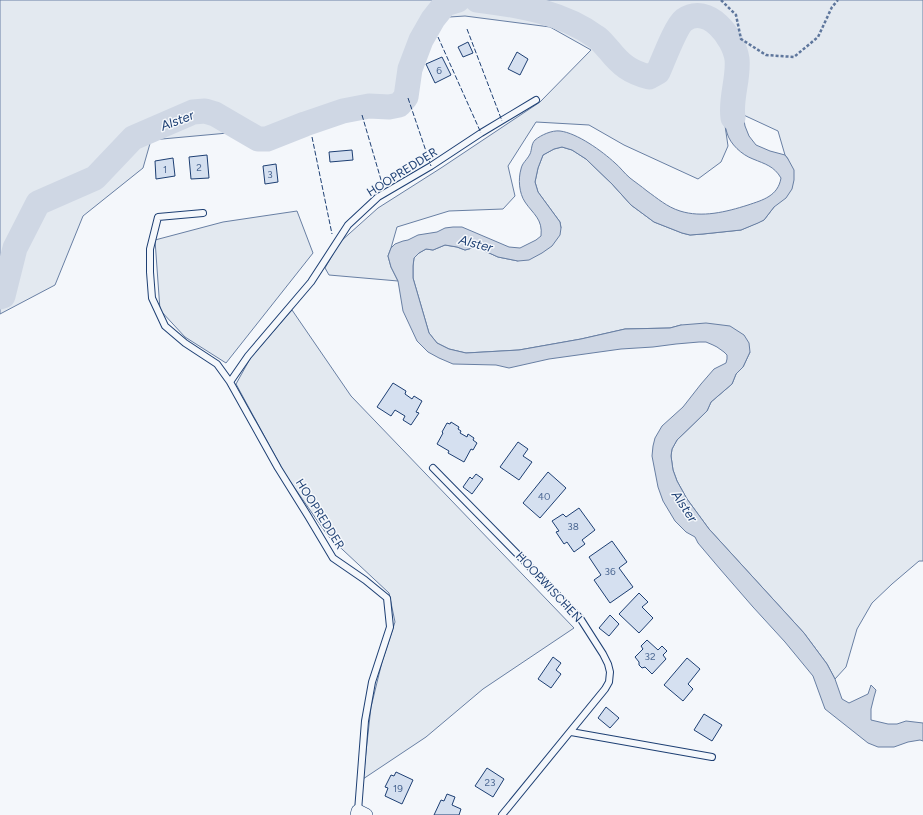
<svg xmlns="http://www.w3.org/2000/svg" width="923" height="815" font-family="Figtree,sans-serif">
	<rect width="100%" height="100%" fill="#f4f7fb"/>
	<path fill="#e3e9f0" stroke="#687fa3" d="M0 0H923V561H919L892 584 872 603 857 629 846 667 835 679 827 664 804 633 709 529 687 499 677 481 673 470 671 456 672 449 677 440 707 411 711 402 732 384 736 374 743 367 750 352 681 325 670 328 625 329 581 339 519 350 466 353 449 349 437 343 429 333 413 278V266L414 258 419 253 426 249 433 250 445 245 457 247 465 250 476 247 498 257 518 261 561 228 560 222 538 192 535 182 538 168 543 155 554 149 562 147 572 150 586 159 612 184 631 205 654 222 682 233 690 235 703 234 741 230 764 220 774 207 788 159 785 155 778 131 722 105 728 146 721 162 698 179 624 145 589 125 536 122 508 166 515 196 503 209 449 211 397 227 391 248 388 256 391 267 398 281 329 275 325 268 340 242 378 208 441 168 540 102 591 50 550 27 465 16 434 18 421 40 410 69 406 97 399 105 315 122 267 139H258L246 133 239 132 151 140 143 168 83 216 55 285 0 314Z
		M297 211 313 253 226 363 185 337 160 310 155 240 223 222Z
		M292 310 351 396 574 628 483 689 426 737 363 779 371 707 382 662 395 622 389 593 328 536 285 474 236 384 251 357Z"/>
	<path fill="#cfd7e4" stroke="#687fa3" d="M736 84 743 115 745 126 749 136 756 145 770 151 785 155 788 159 794 170V180L792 189 786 198 774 207 764 220 758 223 741 230 703 234 690 235 682 233 654 222 631 205 612 184 586 159 572 150 562 147 554 149 543 155 538 168 535 182 538 192 560 222 561 228 560 235 552 246 542 253 529 260 518 261 498 257 476 247 465 250 457 247 445 245 433 250 426 249 419 253 414 258 413 266V278L429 333 437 343 449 349 466 353 519 350 581 339 625 329 670 328 681 325 706 323 730 326 744 335 749 343 750 352 743 367 736 374 732 384 711 402 707 411 677 440 672 449 671 456 673 470 677 481 687 499 709 529 804 633 827 664 835 679 842 699 849 703 868 694 871 685 876 690 874 697 871 709V720L888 724H897L906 721 923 723V741L920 740 908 742 894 747H878L868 743 825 709 813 676 785 642 753 607 720 569 698 543 695 537 686 532 675 521 663 501 658 487 652 456 653 446 655 438 662 426 683 407 701 384 714 369 726 363 727 359V355L724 352 717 347 713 345 706 342H699L676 344 653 347 621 349 549 359 509 368 496 365 453 364 439 358 428 352 417 341 403 311 398 281 391 267 388 256 391 248 395 244 403 241 408 240 418 235 437 232 445 228 453 227H462L509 247 520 248 536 240 541 236C543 219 533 214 525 202 519 193 518 179 521 169 522 163 527 160 530 154 532 150 531 144 535 140 541 135 552 130 560 131 577 133 602 151 615 163 620 167 624 173 630 178 635 182 641 186 647 191 657 198 667 207 680 211 702 218 726 212 748 205 763 200 778 196 781 178 774 166 765 164 753 159 742 155 730 144 727 133 724 124 723 114 722 105Z"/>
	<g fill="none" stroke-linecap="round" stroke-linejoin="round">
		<path stroke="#cfd7e4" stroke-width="25" d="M477 0C518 5 562 12 596 37 601 40 605 46 609 50 621 65 630 72 649 77L658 72C663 61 676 26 684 20 708 3 734 38 737 59 739 79 730 98 733 118
			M0 297 3 296 15 248 38 203 95 178 133 138 193 112 205 111 215 114 258 139H267L305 124 343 111 369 106 389 107 399 105 406 97 410 69 421 40 433 19 445 4 458 0"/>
	</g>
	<path fill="#d5e0f0" stroke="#1d3f73" d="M468 42 473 53 463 57 458 47Z
		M517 52 528 59 520 75 508 69Z
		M442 57 451 75 435 83 426 64Z
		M352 150 353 160 330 162 329 152Z
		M207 155 209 178 191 179 189 157Z
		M173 158 175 176 156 179 155 161Z
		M276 164 278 182 265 184 263 166Z
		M393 383 406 391 405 394 412 399 414 396 422 401 416 412 419 413 411 425 403 420 405 416 395 410 391 416 377 407Z
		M451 422 459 427 458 429 461 431 460 433 467 437 468 434 474 438 473 440 477 443 473 450 471 449 464 462 448 453 449 451 437 444 443 433 442 432 447 423 450 424Z
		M518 442 528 449 523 456 532 462 519 480 500 467Z
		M548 472 566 488 540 518 523 503Z
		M476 474 483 479 472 494 463 487 470 477 472 479Z
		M579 508 595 530 582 540 585 544 574 552 567 542 564 544 556 532 559 531 552 521 563 514 566 517Z
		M612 541 627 562 619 568 633 587 610 603 594 580 601 575 589 557Z
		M639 593 648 602 642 607 653 618 639 633 619 614Z
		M610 615 619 624 609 636 599 628Z
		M647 640 658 650 662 646 667 651 663 655 666 659 652 674 645 667 642 668 639 665V662L635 657 643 649 641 646Z
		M553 657 561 663 556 670 561 674 551 688 538 679Z
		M687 658 700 669 688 684 693 689 683 701 664 685Z
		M606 707 619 718 610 728 598 718Z
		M704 714 722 725 712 741 694 730Z
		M487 768 504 779 493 797 475 786Z
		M396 772 413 780 402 804 385 796 388 788 385 787 391 775 394 776Z
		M447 794 455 797 452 805 461 809 459 815H434L441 800 444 801Z"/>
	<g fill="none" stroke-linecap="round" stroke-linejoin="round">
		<defs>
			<path id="service" d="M203 213 158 217 150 249V272L152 298 165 326 185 343 217 364 230 382
				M433 468 580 618 603 654 608 664 610 672 609 682 605 689 502 815
				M571 732 712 757
				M358 811 365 721 372 682 390 627 387 598 365 580 333 558 308 516 278 468 230 382 248 356 311 282 348 225 378 197 431 166 481 133 536 100"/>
			<path id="minor" d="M357 815 358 811 366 815"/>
		</defs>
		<use href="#service" stroke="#1d3f73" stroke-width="8"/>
		<use href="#minor" stroke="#1d3f73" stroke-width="14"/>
		<path stroke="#5e769c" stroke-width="2.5" stroke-dasharray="3 2" stroke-linecap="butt" d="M721 0 736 15 741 39 766 55 794 57 818 37 832 7 838 0"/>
		<use href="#service" stroke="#f4f7fb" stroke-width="6"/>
		<use href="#minor" stroke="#f4f7fb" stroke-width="13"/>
		<path stroke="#1d3f73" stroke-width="1" stroke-dasharray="5 2" stroke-linecap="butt" d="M467 29 502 121
			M438 37 481 133
			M408 98 431 166
			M362 115 384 190
			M312 137 332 234"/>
	</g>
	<g text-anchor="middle" stroke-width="3" stroke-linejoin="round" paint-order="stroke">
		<g font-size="10" fill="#4b6792">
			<text x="439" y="74">6</text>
			<text x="199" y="171">2</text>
			<text x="165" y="173">1</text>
			<text x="270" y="178">3</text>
			<text x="544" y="500">40</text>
			<text x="573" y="530">38</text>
			<text x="610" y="575">36</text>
			<text x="650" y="660">32</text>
			<text x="490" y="786">23</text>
			<text x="398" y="792">19</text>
		</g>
		<g font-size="12" fill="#1d3f73" stroke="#f4f7fb">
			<text transform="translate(402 172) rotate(-32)" y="4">HOOPREDDER</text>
			<text transform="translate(320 514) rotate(58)" y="4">HOOPREDDER</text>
			<text transform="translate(549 587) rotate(47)" y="4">HOOPWISCHEN</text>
		</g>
		<g font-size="13" font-style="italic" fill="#1d3f73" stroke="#f4f7fb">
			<text transform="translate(177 120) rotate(-21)" y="5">Alster</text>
			<text transform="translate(476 243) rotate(15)" y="5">Alster</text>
			<text transform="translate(685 506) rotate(56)" y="5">Alster</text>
		</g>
	</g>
</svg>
